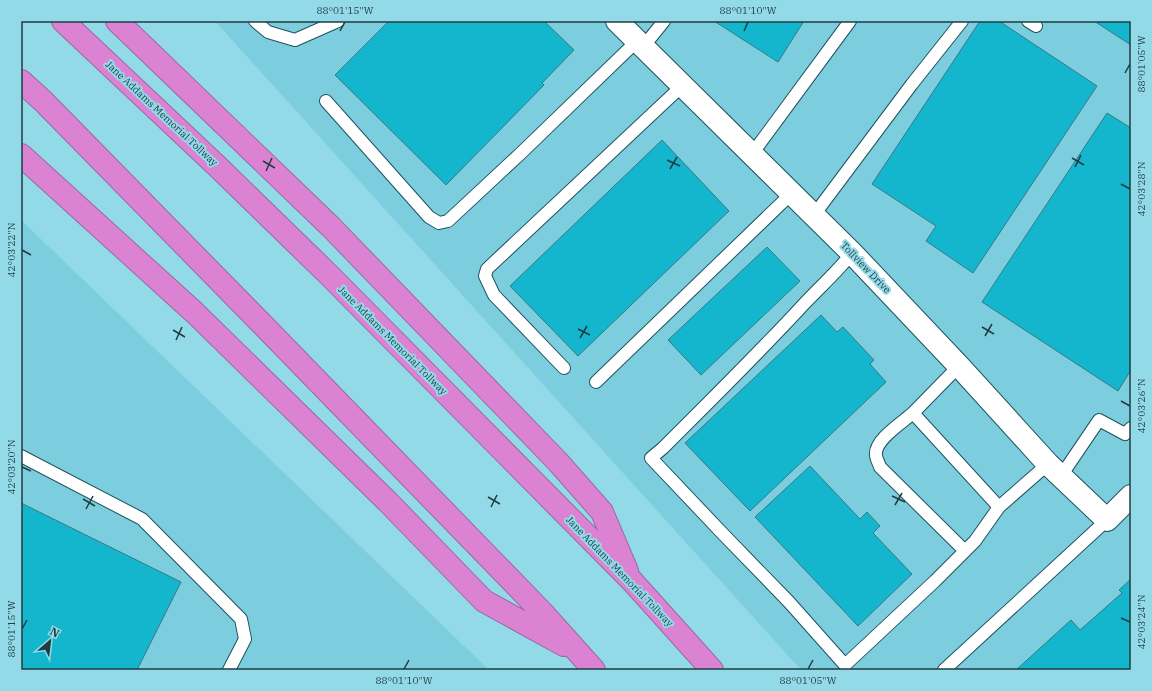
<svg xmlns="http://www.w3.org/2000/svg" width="1152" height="691" font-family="'IBM Plex Serif',serif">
	<rect width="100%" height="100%" fill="#93dae8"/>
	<path fill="#7ccddd" d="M215 21H1131V670H801Z
		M21 220 489 670H21Z"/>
	<path fill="#14b6cd" stroke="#347b87" d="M389 21H544L574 50 542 83 544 85 446 185 335 75Z
		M714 21H804L778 62Z
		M980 21H999L1097 86 973 273 926 241 936 226 872 184Z
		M1094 21H1131V45Z
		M1107 113 1131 128V370L1118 391 982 302Z
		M662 140 729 211 578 356 510 286Z
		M767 247 800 281 701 375 668 340Z
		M821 315 837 332 843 327 874 360 870 364 886 382 750 511 685 443Z
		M810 466 860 519 867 512 880 526 873 533 912 574 858 626 755 517Z
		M21 503 181 582 137 670H21Z
		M1131 579V670H1016L1071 620 1080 630 1122 593 1119 590Z"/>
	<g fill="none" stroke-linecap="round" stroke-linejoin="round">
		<defs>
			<path id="lane" d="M255 21 268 32 295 40 338 21
				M1028 21 1036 26
				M643 47 664 21
				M326 101 429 217 439 223 448 221 520 154 637 41
				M752 154 850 21
				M814 215 912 84 962 21
				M852 253C838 271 820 287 804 304 758 354 710 401 663 448L651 458 723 534 789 602 845 665 935 581 975 541 999 507 1048 464
				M959 366 913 413 999 507
				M564 368 494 295 485 276 487 269 683 85
				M596 382 792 193
				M913 413C903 422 874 440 876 455 876 459 879 463 880 467L965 551
				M21 456 142 519 241 619 245 639 229 670
				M1061 476 1099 420 1125 434 1131 428
				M944 670 1107 520"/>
			<path id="street" d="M617 21 852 253 959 366 1048 464 1107 520 1131 496"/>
			<path id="highway" d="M63 21 217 166 329 275 632 581 712 670
				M117 21 331 227 558 462 602 512 627 571
				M21 81 43 101 261 323 542 612 594 670
				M21 155 195 313 388 502 484 601 564 645"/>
		</defs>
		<use href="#lane" stroke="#1d535d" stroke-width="14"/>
		<use href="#street" stroke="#1d535d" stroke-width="24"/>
		<use href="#highway" stroke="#996aa0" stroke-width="24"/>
		<use href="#lane" stroke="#fff" stroke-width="12"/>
		<use href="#street" stroke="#fff" stroke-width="22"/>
		<use href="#highway" stroke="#db83d2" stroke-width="22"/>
	</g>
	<path fill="none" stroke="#1f3c42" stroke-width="1.5" d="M340 31 345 22M744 31 748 22M1125 73 1130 64M1072 158 1084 165M667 160 680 166M263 161 275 168M1075 167 1081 155M670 169 677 157M266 171 272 158M1121 184 1130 189M22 250 31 255M982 327 994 334M578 329 590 335M173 330 185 337M985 336 992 324M580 338 587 326M176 340 182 327M1121 401 1130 406M22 467 31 471M892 496 905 502M488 497 500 504M83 499 95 506M895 505 902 493M491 507 497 495M86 509 93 496M1121 618 1130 622M22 629 27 620M404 669 409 660M808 669 813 660"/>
	<g text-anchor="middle" stroke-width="4" stroke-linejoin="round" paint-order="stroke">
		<g font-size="10" fill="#1f3c42" stroke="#93dae8">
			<text transform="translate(162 113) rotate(43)" y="4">Jane Addams Memorial Tollway</text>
			<text transform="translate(866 267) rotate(46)" y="4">Tollview Drive</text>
			<text transform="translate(393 340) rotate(45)" y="4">Jane Addams Memorial Tollway</text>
			<text transform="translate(620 571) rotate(46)" y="4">Jane Addams Memorial Tollway</text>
		</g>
	</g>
	<rect width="1152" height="691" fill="none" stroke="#93dae8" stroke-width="44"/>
	<g transform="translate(50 641) rotate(28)" stroke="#93dae8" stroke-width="3" paint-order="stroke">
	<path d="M0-3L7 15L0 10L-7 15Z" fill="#1f3c42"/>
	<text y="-6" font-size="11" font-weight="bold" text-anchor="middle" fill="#1f3c42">N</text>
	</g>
	<rect x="22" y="22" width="1108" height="647" fill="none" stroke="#1f3c42" stroke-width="1.5"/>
	<g font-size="10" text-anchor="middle" fill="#1f3c42">
		<text x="345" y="14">88°01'15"W</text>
		<text x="748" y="14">88°01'10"W</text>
		<text transform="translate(1141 64) rotate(-90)" y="4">88°01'05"W</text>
		<text transform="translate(1141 189) rotate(-90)" y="4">42°03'28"N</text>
		<text transform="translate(11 250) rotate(-90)" y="4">42°03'22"N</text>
		<text transform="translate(1141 406) rotate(-90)" y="4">42°03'26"N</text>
		<text transform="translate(11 467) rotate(-90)" y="4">42°03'20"N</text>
		<text transform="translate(1141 622) rotate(-90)" y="4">42°03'24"N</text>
		<text transform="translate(11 629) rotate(-90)" y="4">88°01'15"W</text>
		<text x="404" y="684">88°01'10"W</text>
		<text x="808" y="684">88°01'05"W</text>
	</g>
</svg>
